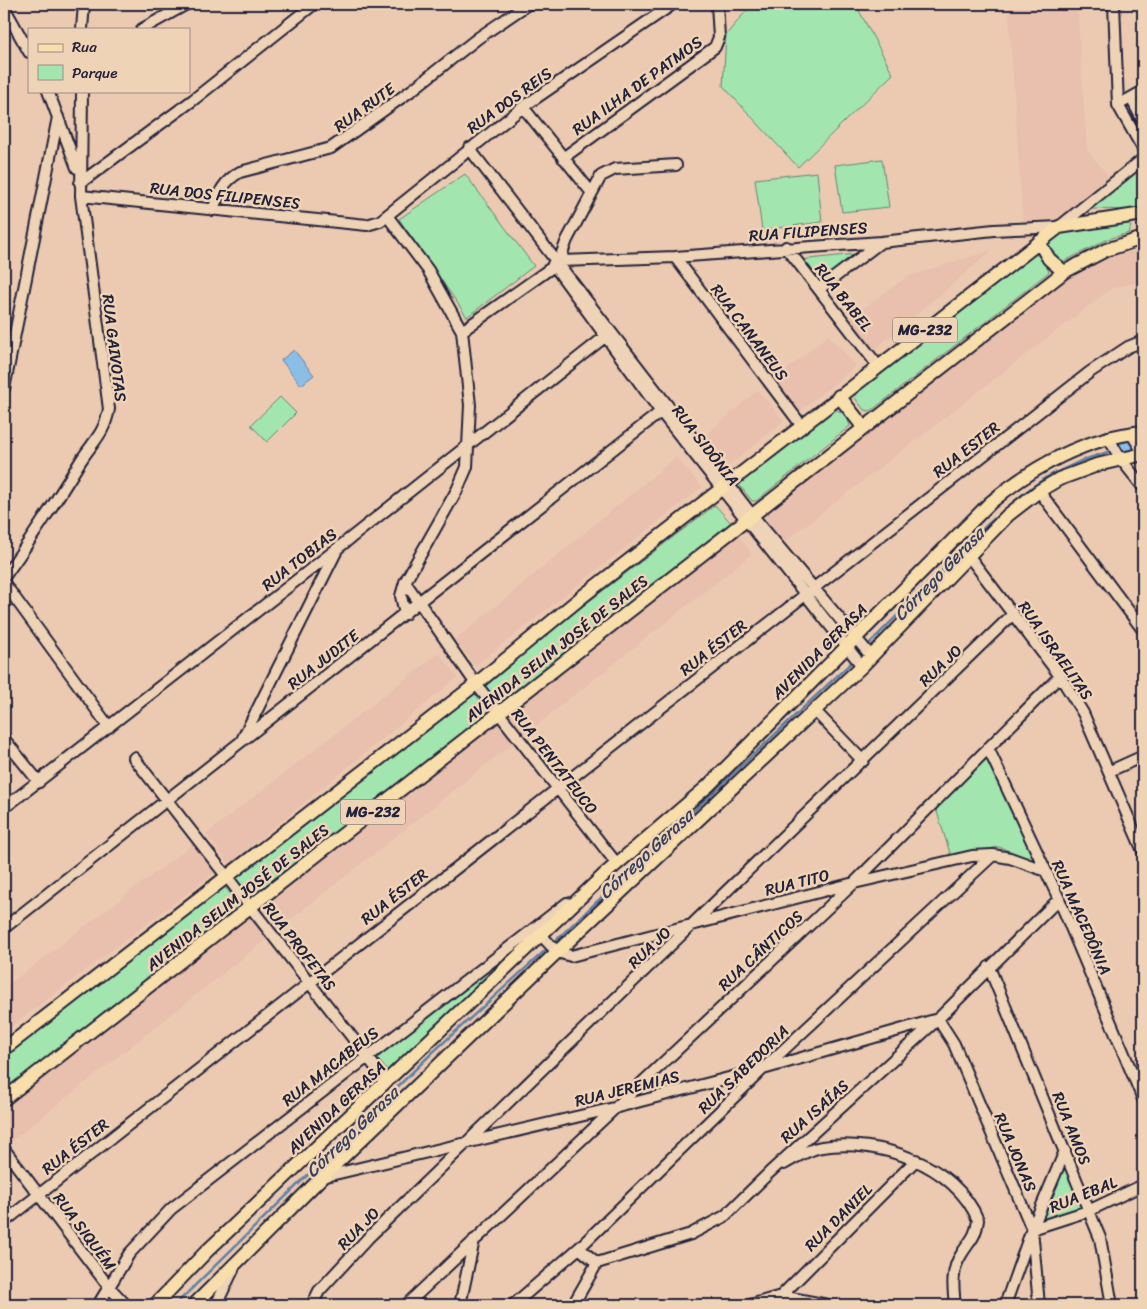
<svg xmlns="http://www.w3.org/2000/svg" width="1147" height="1309" font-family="Sriracha,sans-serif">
	<rect width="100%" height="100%" fill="#eccab2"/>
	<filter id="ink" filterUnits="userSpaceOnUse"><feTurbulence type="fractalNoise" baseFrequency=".02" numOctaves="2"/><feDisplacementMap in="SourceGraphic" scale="10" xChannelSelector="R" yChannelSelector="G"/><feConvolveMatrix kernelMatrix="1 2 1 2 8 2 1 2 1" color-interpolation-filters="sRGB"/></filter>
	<g filter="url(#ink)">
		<path fill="#e9bfad" d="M1008 4H1077L1087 150 1110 178 1052 222 1023 225Z
			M1143 249V281L1112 288 784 542 762 515 1061 282 1102 259Z
			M993 250 874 350 849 319 908 276Z
			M828 335 856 366 800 411 776 379Z
			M758 390 784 421 727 467 702 438Z
			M676 457 702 487 475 666 455 640Z
			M737 534 752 554 4 1147V1108Z
			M439 653 458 677 229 864 206 834Z
			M193 844 215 872 4 1032V988Z"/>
		<path fill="#a3e5af" stroke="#628475" d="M752 4H858L856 5 893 74 798 167 723 86 726 35Z
			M882 159 889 207 842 212 835 165Z
			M1143 166V206L1138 210 1089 209Z
			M817 172 822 222 762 230 755 179Z
			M465 174 534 266 467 317 399 219Z
			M1127 223 1131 226 1129 233 1108 239 1065 261 1056 260 1047 244C1057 227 1108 226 1127 223Z
			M865 253 814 289 791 261Z
			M1032 253 1042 257 1049 272 871 411 864 410 855 398 858 391Z
			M280 397 296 413 267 442 251 425Z
			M834 409 846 414 850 426 756 501H752L740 486V482Z
			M715 505 732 524 499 707 481 684Z
			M474 691 492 713 252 900 232 878Z
			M986 755 1036 861 999 847 951 856 935 806Z
			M224 886 242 908 4 1093V1055Z
			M565 908 388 1075 374 1057Z
			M1065 1159 1085 1209 1036 1225Z"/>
		<path fill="#8bbee7" stroke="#6180a2" d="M294 350 314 375 301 385 281 360Z"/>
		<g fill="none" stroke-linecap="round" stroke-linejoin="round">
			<path stroke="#6180a2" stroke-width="2.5" d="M867 646 988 524 1023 494 1045 478 1083 460 1114 450
				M553 943 853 661
				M175 1305 432 1053 549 947"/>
			<path stroke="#8bbee7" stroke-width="15" d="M1115 450 1143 447"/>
			<defs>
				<path id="minor" d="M1114 4 1118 105 1143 149
					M4 7 29 52
					M82 29 84 4
					M142 29 187 4
					M48 91 77 168
					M1131 98 1143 121
					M1118 105 1143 91
					M523 107 591 192
					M469 148 752 515 871 656
					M563 158 715 47 719 37 717 4
					M80 183 193 100 314 4
					M81 196 367 225 380 221 523 107 673 4
					M213 210C219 192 224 181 240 172L331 148 412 90 478 38 528 4
					M388 217 428 270 462 331 470 405 467 467 457 490 405 582 401 596 405 614
					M786 247 878 366
					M675 257 802 426
					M563 261 562 253 567 240 601 176 615 169 676 165
					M553 264 661 412 862 666
					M819 289 881 242
					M462 331 561 261 675 257 881 242 994 230 1059 227 1143 159
					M4 389 58 117
					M1131 433 1143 452
					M1108 437 1120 458 1143 487
					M1039 491 1143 630
					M968 555 1060 676 1083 713 1143 851
					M4 577C31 540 56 501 80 462 93 441 104 435 109 409L81 196 82 91
					M405 582 476 684 617 864
					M4 583 109 727
					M815 711 863 761
					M4 739 39 782
					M242 740 336 552
					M988 748 1059 899 1143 1099
					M134 758 387 1082
					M1110 771 1143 756
					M4 808 338 548 611 332
					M4 928 668 406
					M541 935 557 952 571 956 854 883 972 856 993 855 1010 858 1046 871
					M989 967 1100 1238 1112 1305
					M4 1149 109 1287 126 1305
					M784 1164C796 1157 809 1149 822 1147 878 1138 955 1164 978 1220 976 1238 969 1241 961 1255 951 1270 953 1288 955 1305
					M322 1177 614 1108 763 1069 938 1019 954 1044 1032 1229 1039 1305
					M4 1222 1090 372 1128 347 1143 341
					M1032 1229 1088 1211 1143 1185
					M579 1248 597 1263
					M781 1296 916 1160
					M98 1305 129 1254 171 1209 567 903
					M216 1305 233 1270
					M312 1305 319 1291 368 1238 1013 614
					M406 1305 854 883 1060 676
					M460 1305 474 1240
					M513 1305 579 1248 763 1069 993 855
					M573 1305 597 1263 691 1234 725 1216 770 1172 938 1019 1059 899
					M750 1305 781 1296 828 1305
					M1005 1305 1032 1229 1065 1151"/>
				<path id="major" d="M1039 242 1049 259 1064 272
					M839 396 864 428
					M4 1049 476 684 583 596 1059 227 1143 214
					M4 1099 1064 272 1106 250 1143 238
					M155 1305 207 1251 605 874 708 786 990 503C1032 467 1087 437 1143 432
					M194 1305 322 1177 557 952 862 666 1008 515 1039 491 1059 479 1097 465 1143 454"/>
			</defs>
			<use href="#minor" stroke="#22223b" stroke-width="14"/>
			<use href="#major" stroke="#22223b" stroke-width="16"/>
			<use href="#minor" stroke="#efd3b6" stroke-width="10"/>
			<use href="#major" stroke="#f8deab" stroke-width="12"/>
		</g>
	</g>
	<g text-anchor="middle" stroke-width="5" stroke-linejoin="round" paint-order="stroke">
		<g fill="#efd3b6" stroke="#605760" stroke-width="1">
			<rect x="892.5" y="317.5" width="65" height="25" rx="4"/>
			<rect x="340.5" y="799.5" width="65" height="25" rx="4"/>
		</g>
		<g font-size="15" font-weight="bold" fill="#22223b">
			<text x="925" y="335">MG-232</text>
			<text x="373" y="817">MG-232</text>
		</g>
		<g font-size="16" fill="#22223b" stroke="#efd3b6">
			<text transform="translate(637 85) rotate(-36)" y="6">RUA ILHA DE PATMOS</text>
			<text transform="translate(509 100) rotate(-36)" y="6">RUA DOS REIS</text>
			<text transform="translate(364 107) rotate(-36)" y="6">RUA RUTE</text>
			<text transform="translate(225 195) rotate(6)" y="6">RUA DOS FILIPENSES</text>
			<text transform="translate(808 231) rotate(-4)" y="6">RUA FILIPENSES</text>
			<text transform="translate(844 297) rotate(52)" y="6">RUA BABEL</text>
			<text transform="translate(750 332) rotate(53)" y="6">RUA CANANEUS</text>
			<text transform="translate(115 348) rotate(83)" y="6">RUA GAIVOTAS</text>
			<text transform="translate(706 445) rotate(52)" y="6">RUA SIDÔNIA</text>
			<text transform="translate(966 449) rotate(-38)" y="6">RUA ESTER</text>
			<text transform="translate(299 559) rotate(-38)" y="6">RUA TOBIAS</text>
			<text transform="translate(713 647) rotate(-38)" y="6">RUA ÉSTER</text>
			<text transform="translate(556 648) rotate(-38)" y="6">AVENIDA SELIM JOSÉ DE SALES</text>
			<text transform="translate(1056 650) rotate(55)" y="6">RUA ISRAELITAS</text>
			<text transform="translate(819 651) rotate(-45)" y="6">AVENIDA GERASA</text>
			<text transform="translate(323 659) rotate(-38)" y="6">RUA JUDITE</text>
			<text transform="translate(940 665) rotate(-44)" y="6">RUA JO</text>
			<text transform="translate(555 761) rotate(52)" y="6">RUA PENTATEUCO</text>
			<text transform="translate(797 882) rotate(-14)" y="6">RUA TITO</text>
			<text transform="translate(394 896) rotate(-38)" y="6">RUA ÉSTER</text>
			<text transform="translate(237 897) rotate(-38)" y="6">AVENIDA SELIM JOSÉ DE SALES</text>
			<text transform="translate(1082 917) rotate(66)" y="6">RUA MACEDÔNIA</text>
			<text transform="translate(300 946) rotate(52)" y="6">RUA PROFETAS</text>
			<text transform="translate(649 947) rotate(-44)" y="6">RUA JO</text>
			<text transform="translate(760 950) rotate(-43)" y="6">RUA CÂNTICOS</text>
			<text transform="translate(330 1066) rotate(-38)" y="6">RUA MACABEUS</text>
			<text transform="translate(743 1069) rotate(-44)" y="6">RUA SABEDORIA</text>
			<text transform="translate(627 1088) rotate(-14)" y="6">RUA JEREMIAS</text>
			<text transform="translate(336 1107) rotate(-43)" y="6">AVENIDA GERASA</text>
			<text transform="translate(814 1111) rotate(-42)" y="6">RUA ISAÍAS</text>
			<text transform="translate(1072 1128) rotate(68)" y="6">RUA AMOS</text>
			<text transform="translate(75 1146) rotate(-38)" y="6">RUA ÉSTER</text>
			<text transform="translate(1016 1152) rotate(67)" y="6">RUA JONAS</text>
			<text transform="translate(1083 1194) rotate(-22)" y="6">RUA EBAL</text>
			<text transform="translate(838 1217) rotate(-45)" y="6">RUA DANIEL</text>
			<text transform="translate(358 1228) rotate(-46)" y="6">RUA JO</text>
			<text transform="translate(85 1231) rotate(53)" y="6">RUA SIQUÉM</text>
		</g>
		<g font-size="18" font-style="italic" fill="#37415d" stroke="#efd3b6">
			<text transform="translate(939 574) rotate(-46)" y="6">Córrego Gerasa</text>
			<text transform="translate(646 854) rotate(-43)" y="6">Córrego Gerasa</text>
			<text transform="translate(352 1132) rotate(-44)" y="6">Córrego Gerasa</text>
		</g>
	</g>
	<rect width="1147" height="1309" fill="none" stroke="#efd3b6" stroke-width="20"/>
	<rect x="10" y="10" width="1127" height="1289" fill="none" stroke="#22223b" stroke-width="2" filter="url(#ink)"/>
	<rect x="28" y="28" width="162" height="65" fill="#efd3b6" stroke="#9d8c85"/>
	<rect x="38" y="44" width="25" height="8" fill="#f8deab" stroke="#9d8c85"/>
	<text x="72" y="52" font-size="15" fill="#22223b">Rua</text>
	<rect x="38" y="65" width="25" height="15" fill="#a3e5af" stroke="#9d8c85"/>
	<text x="72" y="78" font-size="15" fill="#22223b">Parque</text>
</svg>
